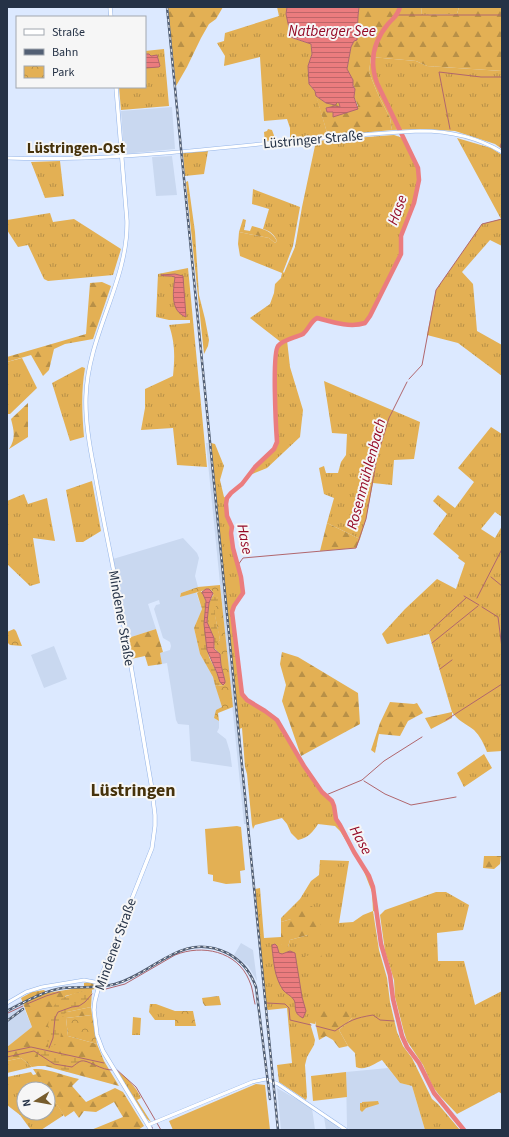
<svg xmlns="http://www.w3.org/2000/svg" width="509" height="1137" font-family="'Source Sans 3',sans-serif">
	<defs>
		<pattern id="grass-tufts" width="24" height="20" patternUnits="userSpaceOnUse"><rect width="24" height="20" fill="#e3b054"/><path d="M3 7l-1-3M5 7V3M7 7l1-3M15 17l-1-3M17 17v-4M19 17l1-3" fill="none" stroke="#b89047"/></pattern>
		<pattern id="forest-firs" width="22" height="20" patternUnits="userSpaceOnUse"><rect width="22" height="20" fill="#e3b054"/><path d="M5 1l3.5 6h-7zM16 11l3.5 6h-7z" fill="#b89047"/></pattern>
		<pattern id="wetland-marsh" width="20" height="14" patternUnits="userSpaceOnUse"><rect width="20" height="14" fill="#e3b054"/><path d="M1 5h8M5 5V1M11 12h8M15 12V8" fill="none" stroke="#b89047"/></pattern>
		<pattern id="park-crowns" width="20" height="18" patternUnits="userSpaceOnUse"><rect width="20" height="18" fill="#e3b054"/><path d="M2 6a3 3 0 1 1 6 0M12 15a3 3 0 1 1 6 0" fill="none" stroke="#b89047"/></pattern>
		<pattern id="water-rules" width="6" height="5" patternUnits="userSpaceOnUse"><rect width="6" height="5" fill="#eb7c7e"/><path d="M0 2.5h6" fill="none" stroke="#be6669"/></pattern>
	</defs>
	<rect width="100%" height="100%" fill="#dce9ff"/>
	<path fill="#c9d8f0" d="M172 107 175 149 124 154 121 111Z
		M172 156 177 195 156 196 152 157Z
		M206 443H211L248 824H244Z
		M183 538 197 553 199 558 195 576 198 587 181 593 180 597 196 592 202 609 194 628 200 654 213 677 222 707 214 718 219 721V728L217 732 226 739 230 752 232 767 191 761 189 725 178 724 176 720 167 663 162 664 160 653 170 650 171 646 170 642 163 638 154 609 156 605 160 604 159 600 148 604 156 629 128 638 113 559Z
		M54 646 67 679 44 688 31 655Z
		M241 943 253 950 257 981 248 966 234 955Z
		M21 1001 32 1027 7 1047V1009Z
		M388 1068 400 1083 412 1086 425 1130H351L347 1128 346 1072Z
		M277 1088 312 1108 315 1130H281Z
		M324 1117 339 1127V1130H326Z"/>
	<path fill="url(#grass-tufts)" d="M277 7H287L286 14 292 38 311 44 312 54 308 66 309 84 315 91 328 136 290 140V128L287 119 264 121 260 57 224 66 225 56 217 43 224 41 225 33 279 16Z
		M422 7H459L457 14 421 15Z
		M164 49 169 106 121 110 119 87H145V71H152H145V51Z
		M371 57 416 61 427 66 502 71V149L495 144 455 131 423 129 392 130 390 118 377 92 369 72Z
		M394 135 403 138 418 168 419 180 415 201 401 236V254L370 316 365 323C350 328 332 322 317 318 311 321 310 326 306 331 302 336 293 338 287 340L290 367 303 410 300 437 267 468 250 475C257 462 273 456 277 442L274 387 277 349 282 343 250 318 270 304 274 293 275 284 281 278 282 273 240 256 238 244 239 232 269 238 275 243 277 241C274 234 270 231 263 229L269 209 252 204 253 189 300 207 293 246 283 272 284 273 295 247 302 207 316 141Z
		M457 138 491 148 502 155V246L490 240 462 272 473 284 477 331 502 345V376L458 343 427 335 436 290 482 224 501 219Z
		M208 151 204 174 185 176 183 153Z
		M60 161 64 196 45 198 31 162Z
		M188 181 195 232 199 295 205 319 209 340 208 346 204 354 186 182Z
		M50 213 53 222 74 219 121 249 113 275 48 281 44 279 28 245 18 247 7 230V220Z
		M188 268 207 467 177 465 173 428 141 430 145 408V389L173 376C175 356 175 343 169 325L190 323V320H169L156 317 158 274Z
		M22 358 37 388 10 414H7V362Z
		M82 367 85 368C81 391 82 413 84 437L70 441 52 383Z
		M324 381 420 422 414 459 394 460 392 485 373 483 366 519 360 539 327 523 334 498 324 494 319 468 324 466 326 473H338L341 462 346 455 347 434 332 433Z
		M491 427 502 434V517L495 512 481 529 495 538 502 526V751L487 752C484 744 480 736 474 730 466 724 457 720 452 712L429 634 387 644 382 634 405 609 437 579 456 589 465 563 458 558 459 556 433 534 447 514 433 501 438 495 455 508 474 482 458 468Z
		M211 443 215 444 224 466 220 480 224 497 227 498 226 504 227 516 232 527 231 533 233 548 241 577 243 593 234 606 232 612 242 694 247 700 265 711 276 720 304 766 322 792 332 801 334 806 336 819 340 825 354 852 369 876 373 887 376 912 373 911 372 892 363 869 340 831 335 826 318 824C313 832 308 838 298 840L291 833 287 824 282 818 255 825 253 829 252 825 247 774 245 767 242 728 239 729Z
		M92 481 101 531 83 542H76L66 490Z
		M24 494 28 504 47 498 55 541 33 538 40 583 30 586 7 564V501Z
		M484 754 492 768 464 787 457 773Z
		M320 860 349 861 339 923 353 922 363 915 373 911 379 950 387 978 390 1002 397 1032 403 1046 412 1058 432 1099 438 1104 460 1130H425L412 1086 400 1083 382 1060C374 1064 365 1071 356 1067L355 1053 348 1046 339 1030 349 1021 352 1018 315 1010V1024L310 1023 315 1040 314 1045 307 1057 305 1065 307 1097 306 1100 279 1082 277 1065 292 1063 287 1008 268 1010 266 1007 255 889 260 888 264 938 281 937V944L288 947 290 940 308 935 291 919 281 922V918L300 899 311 881 319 875Z
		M436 892H446L469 905 463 930 437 933 438 961H464L475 1005 502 991V1094L499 1092 457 1114 439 1095 433 1087 423 1065 407 1041 404 1032 395 997 394 980 385 951 380 915 385 910Z
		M150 1004H156L175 1011V1020H155L149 1012Z
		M133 1017 141 1018 140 1035H132Z
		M21 1058 32 1067 7 1073V1061Z
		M117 1071C126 1076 137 1088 141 1098L137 1100 151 1122 147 1119Z
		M31 1072 33 1075 37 1074 46 1089H24V1113H48V1091L64 1115 41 1130H31L20 1115 7 1105V1077Z
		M346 1072 347 1097 313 1101 311 1076Z
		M378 1101 379 1104 366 1108 362 1112 360 1110V1103H362V1102Z"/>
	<path fill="url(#forest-firs)" d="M168 7H223L216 19 209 24 201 38 187 67 176 86Z
		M359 7H422L421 15 457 14 459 7H502V71L427 66 416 61 371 57 369 72 377 92 390 118 392 130 328 136 316 96 326 103H339L340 107H335L326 108 328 112H333V117L358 106 354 97 355 89 353 85V80L347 69 351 47 354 41 357 40 358 16Z
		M268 129 272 130 276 141 265 143 264 132 267 131Z
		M243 219 246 220 244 230 250 231 252 226C262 229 271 230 277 241L275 243 269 238 239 232Z
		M102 282 111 286 93 339 65 344 54 349 49 370 43 376 31 355 7 362V357L86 334 90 283Z
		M28 403V437L9 449C16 438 14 431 11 419Z
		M327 523 360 539 356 548 320 551Z
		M156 629 163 652 160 653 162 664 148 666 145 656 131 659 128 638Z
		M282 652 298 657 358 693 360 724 301 756 282 701 286 685 280 664Z
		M390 702 414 704 417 703 423 713 408 721 400 736 379 734 375 753 371 750 380 723Z
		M452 712V718L431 729 425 718Z
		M484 856H501L500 864 494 869 483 868Z
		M312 906 321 926 308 935 290 940 288 947 283 949 281 944V922L291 919 301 910Z
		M321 953 322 960 302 962 301 957Z
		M89 982 93 983 95 989 65 996 67 1012 91 1007 92 1015 66 1018 68 1036 97 1044 104 1061 119 1086 45 1066H38L32 1067 21 1058 7 1061V1047L32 1027 21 998 32 992 44 990 47 993 84 987V983Z
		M219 996 221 1005 205 1006 203 1003 202 998Z
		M332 1008 350 1012 352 1018 349 1021 339 1030 348 1046 339 1048 333 1040 326 1036 319 1040 315 1021V1010Z
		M33 1069C49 1068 64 1076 79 1079L72 1086 86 1102 115 1088 123 1092 144 1126 138 1130H91L123 1117 114 1102 96 1112 84 1111 79 1118 74 1111 65 1117 48 1091V1089H46Z"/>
	<path fill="url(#wetland-marsh)" d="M200 591 202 592 206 601 204 624 209 657 223 685 217 686 215 685 213 677 200 654 194 628 202 609 197 593Z
		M213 595 218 598C219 603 215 608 215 614 216 623 219 631 220 640L214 646V648V641L207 622 209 603Z
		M91 989 92 990 91 1007 67 1012C55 1019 67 1038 55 1045 53 1046 51 1047 49 1048 46 1041 48 1034 48 1026 51 996 66 996 91 989Z
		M44 1051 81 1058 85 1064 80 1065 78 1069 68 1072 41 1063 38 1059V1053Z"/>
	<path fill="url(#park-crowns)" d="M220 585 233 707 218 713 219 721 214 718 216 710 222 707 215 685 217 686 224 685 225 681 221 665 220 654 214 648 215 644 220 640 215 616V609L218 600V598L214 597 212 591 209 589 180 597 181 593 198 587Z
		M14 629 16 631 22 646 10 645 7 642V632Z
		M175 1011H193L196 1026H175Z
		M92 1015 97 1044 68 1036 66 1018Z"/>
	<path fill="#e3b054" d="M237 826 241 827 245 870 240 871 241 883 226 884 213 881V875L208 874 205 829Z
		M256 1084 265 1085 270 1130H173L169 1121Z"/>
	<path fill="url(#water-rules)" stroke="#b0666d" d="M287 7H359L358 16 357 40 354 41 351 47 347 69 353 80V86L355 89 354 97 358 109 333 117V112H327L326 108 335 106 340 107 339 103 338 102 335 105 326 103 316 96 315 91 309 84 308 66 312 54 311 44 293 38 291 37 286 14Z
		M145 54H149L151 56 157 55 160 66 159 67 145 68Z
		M175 274 183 276 186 317C170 311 173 292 175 277 170 275 166 277 161 275Z
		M206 589H209L213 593 209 603 207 622 214 638V649L220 654 221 665 225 681V683L223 685 220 682 217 673 207 650 204 624 206 601 202 592Z
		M275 944 277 946 279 953 282 954 290 951 295 953 302 997 306 1011 303 1018C292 1013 297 1006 294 1000 291 995 286 994 283 990 274 976 274 963 272 948V945Z"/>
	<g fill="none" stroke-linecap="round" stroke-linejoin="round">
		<path stroke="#b0666d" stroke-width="1" d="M398 15H502
			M450 129 439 72 481 77H502
			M502 142 500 146 502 149
			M409 379 422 365 436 290 482 224 502 219
			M238 565 243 558 356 548 366 519 377 457 389 418 407 382
			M491 577 502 586
			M464 596 479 605
			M477 598 502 549
			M482 607 498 617 502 648
			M430 631 466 598
			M432 643 478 606
			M440 669 452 660
			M446 720 502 684
			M364 781 385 794 411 805 456 797
			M326 795 362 780 384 761 422 737
			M102 990 125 984 175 955C202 944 237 951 249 980 253 988 253 996 255 1004
			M267 1003 285 1004 289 1008 290 1020 311 1025
			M27 1004 46 996 59 992
			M8 1013 23 1006
			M397 1021H398
			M316 1026 335 1031C350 1020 355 1018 373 1015L380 1020 394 1021
			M49 1048 53 1038 55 1018 58 1012 72 1007 79 1006 85 1002 92 994
			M7 1052 31 1047 104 1063
			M7 1057 34 1051 54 1064 72 1067C75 1065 78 1062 81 1061 87 1059 102 1071 113 1070
			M116 1069 136 1087 161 1130
			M152 1127 153 1130"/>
		<path stroke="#eb7c7e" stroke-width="4.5" d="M400 7C397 17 394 17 388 24 373 42 369 61 377 83L418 168 419 180 414 203 401 236V254L370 316 365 323C350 328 332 322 317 318 310 322 309 329 303 334 295 338 284 339 278 346 272 354 276 428 277 442L274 449 255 467 242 484 231 493 227 498 226 504 227 516 232 527 231 533 233 548 241 577 243 593 234 606 232 612 242 694 247 700 265 711 277 720 304 766 322 792 332 801 334 806 336 819 340 825 354 852 369 876 373 887 381 944 390 975 393 999 402 1036 407 1047 419 1063 434 1093 464 1130"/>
		<defs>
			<path id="tertiary" d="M7 158C145 163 282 137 420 131 449 131 477 137 502 152
				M7 1003 26 992 42 987 84 980 100 983
				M148 1125 252 1082 266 1079 278 1084 346 1130"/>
			<path id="secondary" d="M110 7 111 17
				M116 87 127 221C128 282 88 334 86 396 85 420 89 444 94 468 99 498 105 527 111 557 126 632 138 708 151 783L155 815V826L152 848 102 974 95 1001 94 1010 97 1035 103 1051 151 1130"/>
		</defs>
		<use href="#tertiary" stroke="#94b4e7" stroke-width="4"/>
		<use href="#secondary" stroke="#94b4e7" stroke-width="4.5"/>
		<use href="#tertiary" stroke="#fff" stroke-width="3"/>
		<use href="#secondary" stroke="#fff" stroke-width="3.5"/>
		<defs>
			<path id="rail" d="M167 7 278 1130
				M7 1011C25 1002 43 991 63 988 81 986 98 989 115 984 155 973 181 931 227 953 241 960 251 973 256 987L270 1099
				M7 1021 23 1009"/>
		</defs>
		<use href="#rail" stroke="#525f74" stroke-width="2.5"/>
		<use href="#rail" stroke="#f6f6f6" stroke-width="1" stroke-dasharray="3" stroke-linecap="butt"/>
	</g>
	<g text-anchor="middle" stroke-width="4" stroke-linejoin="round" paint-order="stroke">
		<g font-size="14" fill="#253246" stroke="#f6f6f6">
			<text transform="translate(313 139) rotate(-5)" y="5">Lüstringer Straße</text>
			<text transform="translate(122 618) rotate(80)" y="5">Mindener Straße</text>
			<text transform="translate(115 944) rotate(-70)" y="5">Mindener Straße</text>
		</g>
		<g font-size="15" font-style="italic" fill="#950a26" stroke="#f6f6f6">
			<text x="332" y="36">Natberger See</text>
			<text transform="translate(397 210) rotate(-70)" y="5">Hase</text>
			<text transform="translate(366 474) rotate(-75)" y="5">Rosenmühlenbach</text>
			<text transform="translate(245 539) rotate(79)" y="5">Hase</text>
			<text transform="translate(361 840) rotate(61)" y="5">Hase</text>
		</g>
		<g font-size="15" font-weight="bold" fill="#46320b" stroke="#f6f6f6">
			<text x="76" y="153">Lüstringen-Ost</text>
		</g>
		<g font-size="18" font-weight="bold" fill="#46320b" stroke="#f6f6f6">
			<text x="133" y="796">Lüstringen</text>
		</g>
	</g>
	<rect width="509" height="1137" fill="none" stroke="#253246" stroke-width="16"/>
	<rect x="16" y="16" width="130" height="72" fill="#f6f6f6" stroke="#a2a8b0"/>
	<rect x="24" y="29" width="20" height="6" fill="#ffffff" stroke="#a2a8b0"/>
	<text x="52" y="36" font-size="12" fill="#253246">Straße</text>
	<rect x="24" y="49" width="20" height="6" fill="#525f74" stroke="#a2a8b0"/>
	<text x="52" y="56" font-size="12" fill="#253246">Bahn</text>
	<rect x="24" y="66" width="20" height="12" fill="url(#park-crowns)" stroke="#a2a8b0"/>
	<text x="52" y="76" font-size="12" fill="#253246">Park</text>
	<g transform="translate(36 1101) rotate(259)"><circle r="19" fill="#f6f6f6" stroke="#a2a8b0"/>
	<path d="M0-3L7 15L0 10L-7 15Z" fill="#765c2d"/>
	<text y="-6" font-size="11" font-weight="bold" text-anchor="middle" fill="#253246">N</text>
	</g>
</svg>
